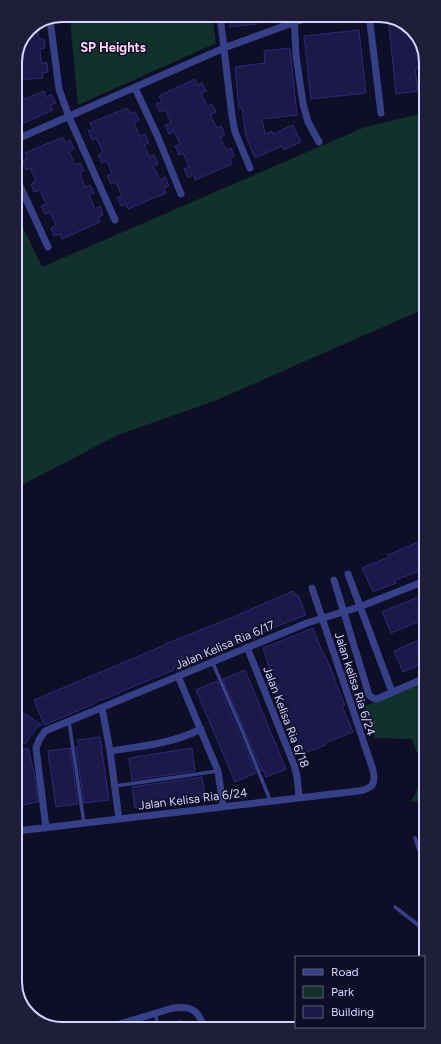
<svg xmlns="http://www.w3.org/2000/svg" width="441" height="1044" font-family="Figtree,sans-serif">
	<rect width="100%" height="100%" fill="#0e0e27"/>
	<path fill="#11312b" d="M93 15H212L216 43 78 105 70 19Z
		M424 113V309L217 400 118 435 16 488V225L21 223 42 267 365 127Z
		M425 682 426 800 411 802 425 774 412 739 375 738 365 706Z"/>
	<path fill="#1b1949" stroke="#2d2a76" d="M229 15H255L256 24 230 27Z
		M388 17 408 25 424 47V68L415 69 418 91 396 94Z
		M37 25 39 39H44L45 48 40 49 41 63H47L48 72 42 73 43 78 15 80V59L29 29Z
		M359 30 366 93 311 99 304 36Z
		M290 48 297 115 262 119 265 134 272 131 273 134 293 125 301 142 284 150 282 146 255 158 246 137 242 108H239L235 67 265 63 264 51Z
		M195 79 197 85 202 83 206 91 201 93 207 106 212 104 216 112 210 115 217 128 221 126 225 135 220 137 226 150 231 148 235 156 230 159 232 164 195 180 193 175 188 178 184 169 189 167 183 153 179 155 175 146 180 144 174 131 169 134 165 125 171 123 165 110 160 112 156 104 162 102 159 96Z
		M44 91 46 97 51 94 56 103 50 105 53 110 15 127V103Z
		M127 108 130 114 135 112 139 120 134 123 140 137 145 134 149 143 144 145 149 157 154 155 158 164 153 166 160 180 165 177 169 186 164 188 166 193 128 209 126 204 121 206 117 198 122 196 116 182 111 184 107 176 112 174 107 161 102 163 98 155 103 152 96 138 92 140 88 131 93 129 90 123Z
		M63 137 65 143 70 140 74 149 69 151 75 165 80 163 84 171 80 173 85 187 90 185 94 193 89 195 95 209 100 206 103 215 98 217 100 222 62 239 60 234 54 236 51 228 56 225 50 212 45 214 41 206 46 204 40 190 34 192 31 184 36 181 30 168 26 170 22 161 27 159 25 153Z
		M425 539V569L395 580 396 583 373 592 362 568 389 557 388 555Z
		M293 591 296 596 298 595 306 615 252 636 253 638 173 668 174 670 120 692V693L93 703 94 704 44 725 34 700 165 645V644L231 618Z
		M425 594V619L391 633 382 612Z
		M313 628 324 656 325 655 335 679H334L345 705 342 706 353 732 325 743 326 745 302 754 271 677H272L263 648Z
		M425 637V661L417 664V666L403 672 394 651Z
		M245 670 286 769 266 777 263 770 262 771 223 679Z
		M217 681 256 773 235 782 196 690Z
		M17 712 21 714 22 712 42 725 37 727 25 744 17 739Z
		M100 737 109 800 84 803 76 747 79 746 78 740Z
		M28 748 35 777 38 802 17 806V751Z
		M70 748 78 804 56 807 48 751Z
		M192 748 195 771 132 780 129 758Z
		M202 777 205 798 135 808 132 787Z
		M182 1020 184 1028H162V1025Z"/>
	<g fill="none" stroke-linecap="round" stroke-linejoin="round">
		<path stroke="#364089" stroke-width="3.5" d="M212 661 243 733 270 800
			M69 722 84 823
			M115 786 218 771
			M415 838 426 871
			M395 907 426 931
			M155 1014 159 1028"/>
		<path stroke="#364089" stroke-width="7" d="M220 15 232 116 235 132 250 168
			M294 15 296 55 303 104 308 122 319 142
			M369 15 381 113
			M50 20 59 89 69 117 115 220
			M135 88 157 135 181 194
			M15 140 224 48 295 22 319 15
			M15 175 48 247
			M348 574 392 692
			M334 580 369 695 373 698 377 699 425 678
			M247 647 294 765 297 776 299 797
			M178 676 218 771 223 806
			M102 708 110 751 119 819
			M110 751C143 746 171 744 201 729
			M46 828 36 748 39 740 45 731 307 623 359 607 425 581
			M17 831 358 791C372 789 376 785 373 770L312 588
			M103 1029 173 1008C191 1006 199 1010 204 1028"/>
	</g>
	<g text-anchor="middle" stroke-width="3" stroke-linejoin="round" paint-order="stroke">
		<g font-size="12" fill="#d4d5ff" stroke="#0e0e27">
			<text transform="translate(225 645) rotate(-23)" y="4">Jalan Kelisa Ria 6/17</text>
			<text transform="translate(355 684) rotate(72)" y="4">Jalan kelisa Ria 6/24</text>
			<text transform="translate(286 717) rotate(69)" y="4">Jalan Kelisa Ria 6/18</text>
			<text transform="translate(193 799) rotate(-7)" y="4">Jalan Kelisa Ria 6/24</text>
		</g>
		<g font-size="13" font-weight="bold" fill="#ffd6f6" stroke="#0e0e27">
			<text x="113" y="52">SP Heights</text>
		</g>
	</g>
	<path d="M0 0H441V1044H0ZM62 22H379A40 40 0 0 1 419 62V982A40 40 0 0 1 379 1022H62A40 40 0 0 1 22 982V62A40 40 0 0 1 62 22Z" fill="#1e1e38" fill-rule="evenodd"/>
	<path fill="none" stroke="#d4d5ff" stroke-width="2" d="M62 22H379A40 40 0 0 1 419 62V982A40 40 0 0 1 379 1022H62A40 40 0 0 1 22 982V62A40 40 0 0 1 62 22Z"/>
	<rect x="295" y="956" width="130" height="72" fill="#0e0e27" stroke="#5d5e7d"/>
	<rect x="303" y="969" width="20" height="6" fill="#364089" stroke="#5d5e7d"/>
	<text x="331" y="976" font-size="12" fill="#d4d5ff">Road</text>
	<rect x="303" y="986" width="20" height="12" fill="#11312b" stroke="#5d5e7d"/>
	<text x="331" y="996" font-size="12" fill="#d4d5ff">Park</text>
	<rect x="303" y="1006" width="20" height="12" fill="#1b1949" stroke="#5d5e7d"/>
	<text x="331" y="1016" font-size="12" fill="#d4d5ff">Building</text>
</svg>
